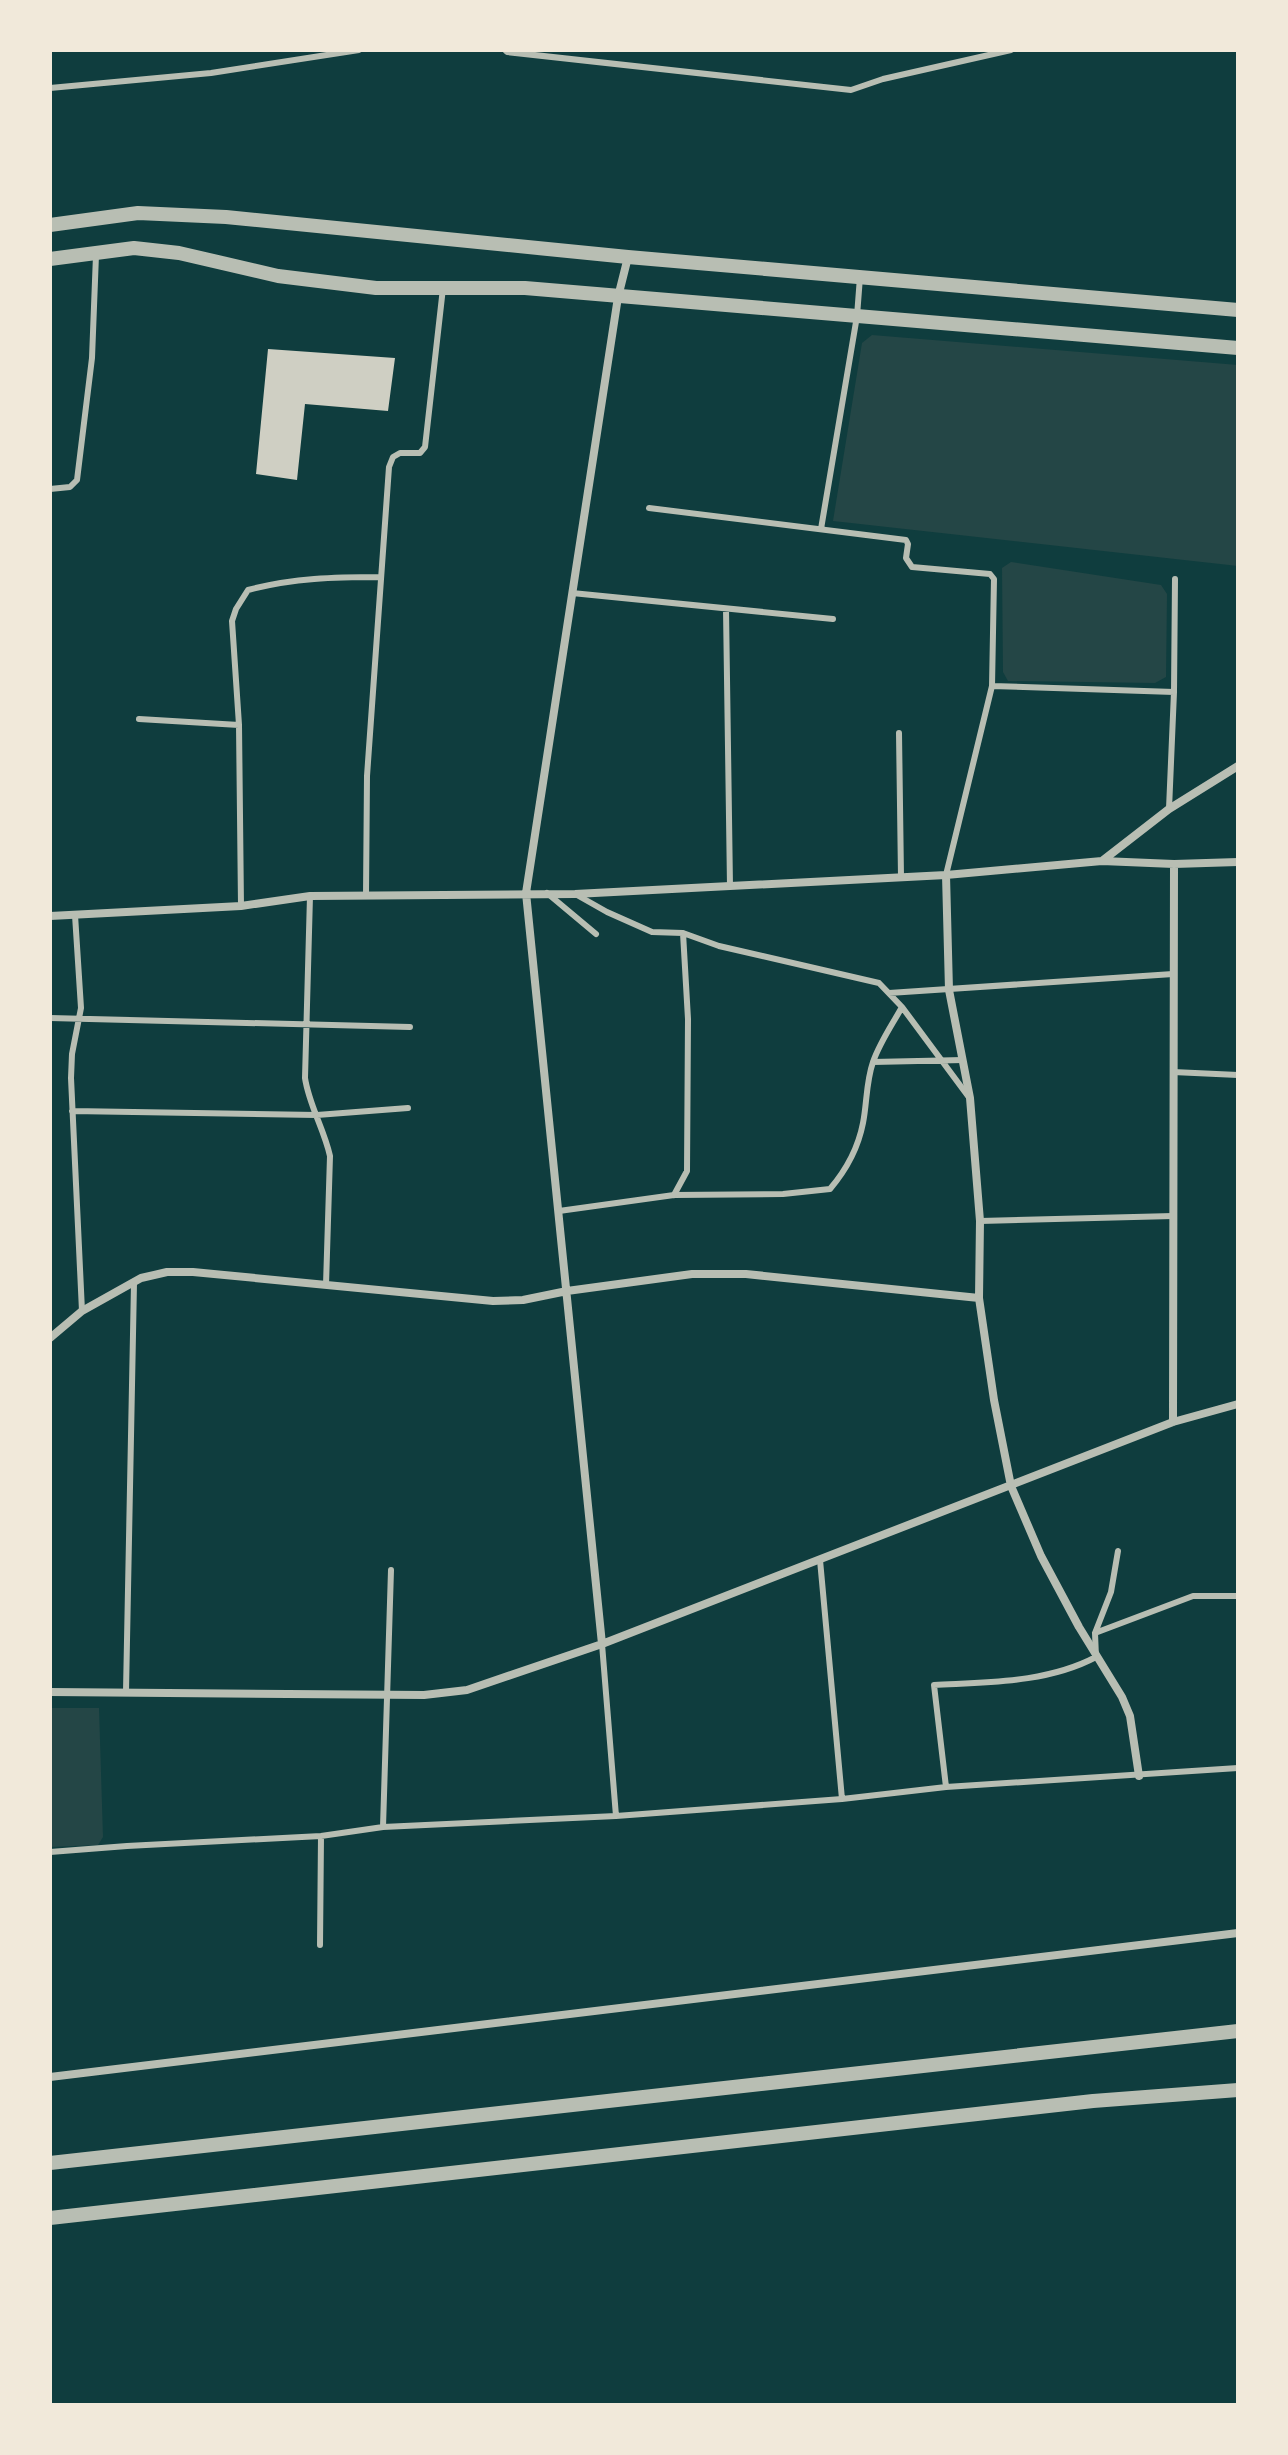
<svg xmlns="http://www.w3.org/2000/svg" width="1288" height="2455" font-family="'Nunito Sans',sans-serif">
	<rect width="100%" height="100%" fill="#0f3d3e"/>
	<path fill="#244646" d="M872 335 1238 365V566L833 521 862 343Z
		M1011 562 1161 585 1167 594 1166 677 1155 683 1008 681 1003 672 1002 568Z
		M50 1708H99L103 1837 98 1845 50 1847Z"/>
	<path fill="#cfcfc3" d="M268 349 395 358 388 411 305 404 297 480 256 474Z"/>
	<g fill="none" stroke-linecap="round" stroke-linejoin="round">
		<path stroke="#b8beb3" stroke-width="6" d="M505 50 507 52 851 90 883 79 1011 50
			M50 88 211 73 359 50
			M50 489 70 487 77 480 92 358 96 255
			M649 508 906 540 908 544 906 558 912 567 990 574 994 579 992 686 946 875
			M821 529 857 316 860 277
			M572 593 833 619
			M726 609 730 886
			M992 686 1174 692
			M139 719 239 725
			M899 733 901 877
			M1169 809 1174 692 1175 579
			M547 893 596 934
			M366 895 367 776 389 467 393 457 400 453H420L425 447 443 288
			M577 895 607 912 652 932 683 933 719 946 879 983 902 1007 968 1096
			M310 896 305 1078C309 1105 324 1129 330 1156L326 1285
			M241 906 239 725 232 621 236 609 248 590C293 578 335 577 381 577
			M75 915 81 1008 72 1054 71 1078 82 1311
			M889 993 1173 974
			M50 1018 410 1027
			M873 1062 963 1060
			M1173 1072 1238 1075
			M72 1111 317 1115 408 1108
			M674 1195 687 1171 688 1019 683 933
			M559 1211 674 1195 783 1194 830 1189C847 1169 858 1149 863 1123 867 1103 866 1082 873 1062 880 1042 892 1025 902 1007
			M980 1221 1173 1216
			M820 1560 842 1799
			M1095 1633 1193 1596H1238
			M602 1644 616 1816
			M126 1692 134 1283
			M946 1787 934 1685C988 1682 1047 1683 1096 1657L1095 1633 1111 1592 1118 1551
			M383 1827 391 1570
			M50 1852 127 1846 321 1836 383 1827 616 1816 842 1799 946 1787 1238 1768
			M320 1945 321 1836"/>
		<path stroke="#b8beb3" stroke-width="8" d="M1102 861 1169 809 1238 766
			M946 875 949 990 970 1098 980 1221 979 1298 994 1400 1011 1486 1041 1556 1079 1627 1122 1697 1130 1716 1139 1776
			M50 916 241 906 310 896 575 894 946 875 1102 861 1174 864 1238 862
			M50 1338 82 1311 141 1278 167 1272H193L493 1301 523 1300 567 1291 692 1274H746L979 1298
			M1173 1422 1174 864
			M602 1644 526 893 618 297 628 257
			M50 1692 424 1695 467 1690 602 1644 1173 1422 1238 1404
			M50 2077 1238 1933"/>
		<path stroke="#b8beb3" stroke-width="14" d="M50 225 138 213 226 217 628 257 1238 310
			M50 259 134 248 179 253 278 276 376 288H525L1238 348
			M50 2163 1238 2031
			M50 2218 1093 2101 1238 2090"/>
	</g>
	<rect width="1288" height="2455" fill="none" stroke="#f1e9da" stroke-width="104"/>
</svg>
